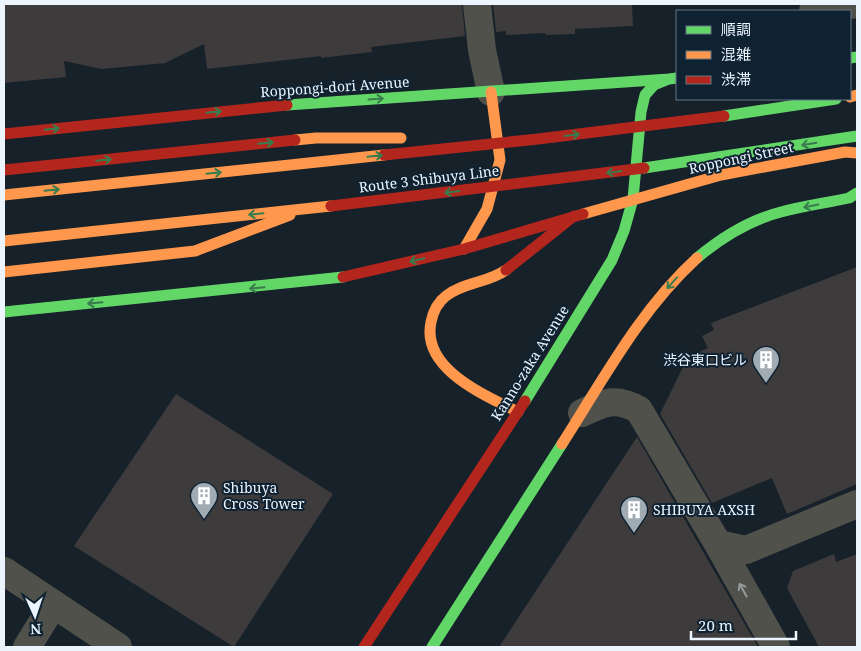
<svg xmlns="http://www.w3.org/2000/svg" width="861" height="651" font-family="'Noto Serif','Noto Sans JP',serif">
	<rect width="100%" height="100%" fill="#16212a"/>
	<path fill="#3e3b3c" d="M4 4H462L465 36 371 47 372 52 321 58V56L207 69 204 44 165 63 102 69 64 61 66 77 4 83Z
		M493 4H632L633 26 575 29V34L546 35 545 33 506 35V31L496 32Z
		M857 267V484L787 514 772 478 712 503 660 414 688 357 708 348 702 336 714 330 711 323Z
		M176 394 333 494 234 647 74 546Z
		M637 437 758 647H499Z
		M834 554 836 562 857 554V647H819L787 588 793 571Z"/>
	<g fill="none" stroke-linecap="round" stroke-linejoin="round">
		<path stroke="#51514c" stroke-width="28" d="M477 4 482 50 491 92
			M813 11 857 4
			M582 413C604 402 616 397 639 410L718 544 776 647
			M718 544 746 550 857 504
			M4 571 118 647
			M27 647 53 605"/>
		<path stroke="#63d668" stroke-width="11" d="M850 58 857 57
			M287 105 669 79
			M697 258C722 237 749 220 781 212 803 206 826 203 849 198L857 193
			M4 312 343 277
			M525 401 612 260 624 231 633 199 641 112 645 95 654 85 669 79 677 78
			M432 647 562 444"/>
		<path stroke="#ff974d" stroke-width="11" d="M850 97 857 95
			M583 214 721 175 845 152 857 153
			M464 249 487 209 500 160 491 92
			M506 270C488 283 464 282 446 296 438 302 433 312 431 322 421 369 485 395 518 412
			M4 272 195 251 290 215
			M562 444C603 380 640 310 697 258"/>
		<path stroke="#b3261e" stroke-width="11" d="M4 134 287 105
			M506 270 574 216
			M343 277 464 249 583 214
			M364 647 525 401"/>
		<path stroke="#63d668" stroke-width="11" d="M724 116 836 99
			M644 168 857 136"/>
		<path stroke="#ff974d" stroke-width="11" d="M295 140 316 138H401
			M4 195 384 155
			M4 241 331 206"/>
		<path stroke="#b3261e" stroke-width="11" d="M384 155 538 139 724 116
			M4 170 295 140
			M331 206 644 168"/>
	</g>
	<defs><path id="oneway-shaft" d="M-6 0H5M1.5-3L5.5 0L1.5 3" fill="none" stroke-width="1.6" stroke-linecap="round" stroke-linejoin="round" transform="scale(1.25)"/></defs>
	<g stroke="#387c4d">
		<use href="#oneway-shaft" transform="translate(376 99) rotate(-4)"/>
		<use href="#oneway-shaft" transform="translate(214 112) rotate(-6)"/>
		<use href="#oneway-shaft" transform="translate(52 129) rotate(-6)"/>
		<use href="#oneway-shaft" transform="translate(572 135) rotate(-7)"/>
		<use href="#oneway-shaft" transform="translate(266 143) rotate(-6)"/>
		<use href="#oneway-shaft" transform="translate(809 144) rotate(171)"/>
		<use href="#oneway-shaft" transform="translate(375 156) rotate(-6)"/>
		<use href="#oneway-shaft" transform="translate(104 160) rotate(-6)"/>
		<use href="#oneway-shaft" transform="translate(614 172) rotate(172)"/>
		<use href="#oneway-shaft" transform="translate(214 173) rotate(-6)"/>
		<use href="#oneway-shaft" transform="translate(52 190) rotate(-6)"/>
		<use href="#oneway-shaft" transform="translate(452 192) rotate(173)"/>
		<use href="#oneway-shaft" transform="translate(811 206) rotate(168)"/>
		<use href="#oneway-shaft" transform="translate(256 214) rotate(174)"/>
		<use href="#oneway-shaft" transform="translate(417 260) rotate(167)"/>
		<use href="#oneway-shaft" transform="translate(672 283) rotate(132)"/>
		<use href="#oneway-shaft" transform="translate(257 288) rotate(175)"/>
		<use href="#oneway-shaft" transform="translate(95 303) rotate(175)"/>
	</g>
	<use stroke="#979b9c" href="#oneway-shaft" transform="translate(743 590) rotate(-119)"/>
	<defs>
		<symbol id="building-pin" viewBox="-11 -11 22 30"><path d="M0 17L-7.5 6A9.5 9.5 0 1 1 7.5 6Z" fill="#a1abb4" stroke="#0e2232"/><path d="M-4-6H4V6H1V3H-1V6H-4ZM-2.5-4.3h1.7v1.8h-1.7ZM.8-4.3h1.7v1.8H.8ZM-2.5-1h1.7V.8h-1.7ZM.8-1h1.7V.8H.8Z" fill="#fff"/></symbol>
	</defs>
	<g fill-rule="evenodd">
		<use href="#building-pin" x="750" y="344" width="32" height="43"/>
		<use href="#building-pin" x="188" y="480" width="32" height="43"/>
		<use href="#building-pin" x="618" y="494" width="32" height="43"/>
	</g>
	<g text-anchor="middle" stroke-width="4" stroke-linejoin="round" paint-order="stroke">
		<g font-size="14" fill="#ecf5fe" stroke="#0e2232">
			<text transform="translate(335 87) rotate(-4)" y="5">Roppongi-dori Avenue</text>
			<text transform="translate(741 158) rotate(-12)" y="5">Roppongi Street</text>
			<text transform="translate(429 179) rotate(-7)" y="5">Route 3 Shibuya Line</text>
			<text transform="translate(530 363) rotate(-58)" y="5">Kanno-zaka Avenue</text>
		</g>
		<g font-size="14" fill="#ecf5fe" stroke="#0e2232" text-anchor="start">
			<text x="747" y="365" text-anchor="end">渋谷東口ビル</text>
			<text x="223" y="493">Shibuya<tspan x="223" dy="16">Cross Tower</tspan></text>
			<text x="653" y="515">SHIBUYA AXSH</text>
		</g>
	</g>
	<rect width="861" height="651" fill="none" stroke="#ecf5fe" stroke-width="10"/>
	<rect x="676" y="10" width="175" height="90" fill="#0e2232" stroke="#677684"/>
	<rect x="686" y="26" width="25" height="8" fill="#63d668" stroke="#677684"/>
	<text x="721" y="35" font-size="15" fill="#ecf5fe">順調</text>
	<rect x="686" y="51" width="25" height="8" fill="#ff974d" stroke="#677684"/>
	<text x="721" y="60" font-size="15" fill="#ecf5fe">混雑</text>
	<rect x="686" y="76" width="25" height="8" fill="#b3261e" stroke="#677684"/>
	<text x="721" y="85" font-size="15" fill="#ecf5fe">渋滞</text>
	<g transform="translate(35 616) rotate(177)" stroke="#0e2232" stroke-width="4" paint-order="stroke">
	<path d="M0-4L9 19L0 12L-9 19Z" fill="#ecf5fe"/>
	<text y="-8" font-size="14" font-weight="bold" text-anchor="middle" fill="#ecf5fe">N</text>
	</g>
	<path d="M691 631v8h105v-8" fill="none" stroke="#ecf5fe" stroke-width="2.5"/>
	<text x="698" y="631" font-size="15" fill="#ecf5fe" stroke="#0e2232" stroke-width="4" paint-order="stroke">20 m</text>
</svg>
